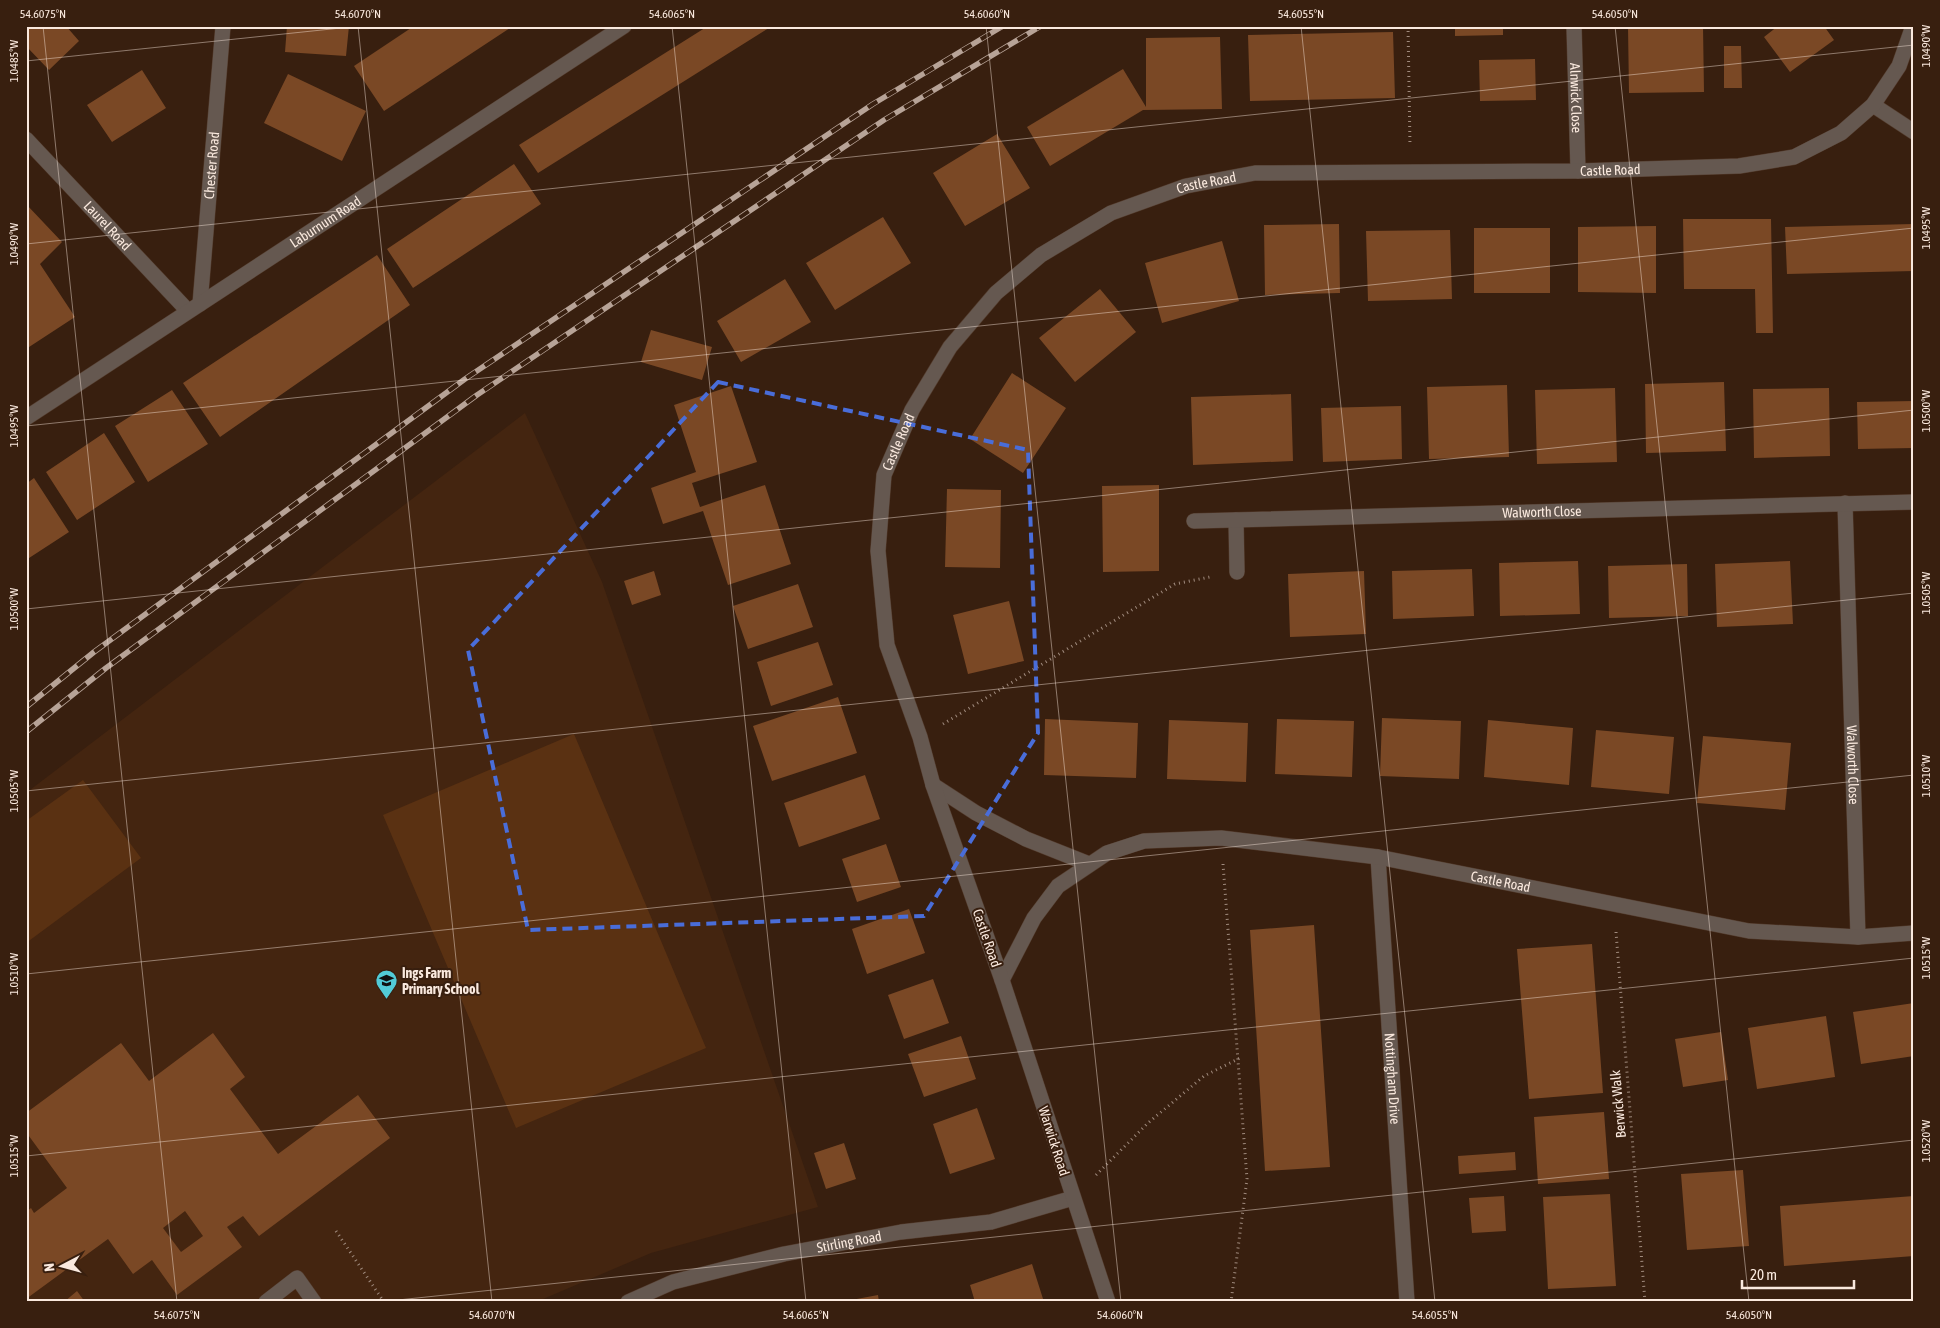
<svg xmlns="http://www.w3.org/2000/svg" width="1940" height="1328" font-family="'Asap Condensed',sans-serif">
	<rect width="100%" height="100%" fill="#381f0f"/>
	<path fill="#442510" d="M525 413 602 582 818 1207 651 1253 536 1302H26V793Z"/>
	<path fill="#5a3112" d="M574 734 706 1048 516 1128 383 815Z
		M83 780 141 858 26 943V821Z"/>
	<path fill="#7a4825" fill-rule="evenodd" d="M26 26H66L79 41 49 70 26 46Z
		M287 26H349L346 56 285 52Z
		M414 26H513L384 111 354 66Z
		M708 26H772L538 173 519 145Z
		M1455 26H1503V35L1455 36Z
		M1666 26H1703L1704 92 1629 93 1628 27Z
		M1778 26H1824L1834 40 1790 72 1764 37Z
		M1393 32 1395 98 1250 101 1248 35Z
		M1220 37 1222 109 1143 110 1050 166 1027 127 1123 69 1146 107V38Z
		M1724 46H1741L1742 88H1724Z
		M1535 59 1536 100 1480 101 1479 60Z
		M142 70 166 108 112 142 87 105Z
		M288 74 366 111 342 161 264 123Z
		M997 134 1030 188 965 226 933 173Z
		M514 164 541 204 413 288 387 249Z
		M26 204 62 242 40 264 75 317 26 349Z
		M883 217 911 263 835 310 806 263Z
		M1683 219H1771L1773 333H1756L1755 289H1684Z
		M1339 224 1340 293 1265 295 1264 225Z
		M1914 224V271L1787 274 1785 227Z
		M1656 226V293L1578 292V227Z
		M1474 228H1550V293H1474Z
		M1450 230 1452 299 1368 301 1366 231Z
		M1222 241 1239 301 1162 323 1145 263Z
		M377 255 410 305 220 437 183 383Z
		M785 279 811 322 741 362 717 321Z
		M1100 289 1136 332 1075 382 1039 338Z
		M651 330 712 347 702 380 641 362Z
		M1012 373 1066 408 1023 473 970 439Z
		M1724 382 1726 451 1646 453 1645 384Z
		M1507 385 1509 457 1429 459 1427 387Z
		M731 386 757 462 692 483 700 507 765 485 791 564 728 585 703 511 663 524 651 488 696 472 674 405Z
		M1615 388 1617 462 1537 464 1535 390Z
		M1829 388 1830 456 1754 458 1753 389Z
		M172 390 208 444 148 482 115 426Z
		M1291 394 1293 461 1193 465 1191 397Z
		M1914 401V448L1858 449 1857 402Z
		M1401 406 1402 459 1323 462 1321 408Z
		M104 433 135 482 77 520 46 472Z
		M34 478 69 532 26 560V484Z
		M1159 485V571L1103 572 1102 486Z
		M947 489 1001 490 1000 568 945 567Z
		M1578 561 1580 614 1500 616 1499 563Z
		M1790 561 1793 624 1717 627 1715 564Z
		M1687 564 1688 616 1609 618 1608 566Z
		M1472 569 1474 616 1393 619 1392 571Z
		M654 571 661 595 632 605 624 581Z
		M1364 571 1366 634 1290 637 1288 574Z
		M798 584 813 627 748 649 733 606Z
		M1009 601 1024 661 968 674 953 615Z
		M818 642 833 685 771 706 757 662Z
		M838 697 857 753 772 781 753 726Z
		M1382 718 1461 721 1459 779 1380 776Z
		M1045 719 1138 723 1136 778 1044 775Z
		M1277 719 1354 721 1352 777 1275 774Z
		M1169 720 1248 723 1246 782 1167 779Z
		M1488 720 1573 728 1569 785 1484 777Z
		M1596 730 1674 737 1669 794 1591 787Z
		M1703 736 1791 743 1785 810 1697 803Z
		M865 775 880 819 799 847 784 803Z
		M886 844 901 887 857 902 842 859Z
		M909 909 925 953 867 974 852 929Z
		M1314 925 1330 1167 1265 1171 1250 930Z
		M1592 944 1603 1093 1529 1099 1517 949Z
		M933 979 949 1023 904 1039 888 995Z
		M1914 1003V1056L1861 1064 1853 1012Z
		M1826 1016 1835 1077 1757 1089 1748 1028Z
		M1721 1032 1728 1080 1683 1087 1675 1039Z
		M213 1033 245 1077 230 1089 278 1154 358 1095 390 1138 259 1236 243 1216 227 1227 242 1247 177 1295 152 1260 133 1274 108 1239 26 1299V1212L31 1208 34 1213 67 1188 26 1132V1113L121 1043 149 1081ZM185 1211 203 1236 181 1252 163 1228Z
		M961 1036 976 1079 924 1097 908 1054Z
		M977 1108 995 1159 950 1174 933 1124Z
		M1604 1112 1609 1179 1538 1184 1534 1117Z
		M844 1143 856 1179 826 1189 814 1153Z
		M1515 1152 1516 1170 1459 1174 1458 1156Z
		M1743 1170 1749 1246 1687 1250 1681 1174Z
		M1610 1194 1616 1286 1548 1289 1543 1197Z
		M1504 1196 1506 1231 1472 1233 1469 1198Z
		M1914 1196V1256L1784 1266 1780 1206Z
		M1032 1264 1044 1302H975L970 1285Z
		M77 1291 85 1302H64Z
		M878 1295 879 1302H847L846 1301Z"/>
	<g fill="none" stroke-linecap="round" stroke-linejoin="round">
		<defs>
			<path id="lane" d="M266 1302 297 1278 314 1302"/>
			<g id="street">
				<path id="s1" d="M1574 26 1578 171"/>
				<path d="M1873 105 1914 132"/>
				<path id="s2" d="M26 139 188 311"/>
				<path id="s3" d="M200 304 223 26"/>
				<path id="s4" d="M26 418 624 26"/>
				<path id="s5" d="M1845 503 1858 937"/>
				<path d="M1236 520 1237 572"/>
				<path id="s6" d="M1194 521 1914 502"/>
				<path d="M933 785 976 813 1026 839 1089 864"/>
				<path id="s7" d="M1378 857 1407 1302"/>
				<path id="s8" d="M1002 980 1034 918 1058 886 1107 853 1144 841 1221 838 1378 857 1749 931 1858 937 1914 933"/>
				<path id="s9" d="M628 1302 673 1282 784 1254 901 1232 991 1222 1073 1198"/>
				<path id="s10" d="M1108 1302 1002 980 933 785 920 737 887 645 878 551 884 475 912 410 950 347 996 293 1041 255 1111 213 1186 186 1255 173 1578 171 1739 166 1794 157 1841 133 1873 105 1899 66 1913 26"/>
			</g>
		</defs>
		<use href="#lane" stroke="#533b2c" stroke-width="16"/>
		<use href="#street" stroke="#533b2c" stroke-width="16"/>
		<path stroke="#a08b7e" stroke-width="3" stroke-dasharray="1 4" stroke-linecap="butt" d="M1408 26 1410 146
			M943 724 1175 584 1210 577
			M1223 864 1247 1179 1231 1302
			M1616 932 1645 1302
			M1096 1175 1148 1123 1204 1076 1240 1058
			M336 1231 384 1302"/>
		<use href="#lane" stroke="#655850" stroke-width="15"/>
		<use href="#street" stroke="#655850" stroke-width="15"/>
		<defs>
			<path id="rail" d="M26 707 94 652 465 379 873 104 1003 26
				M26 732 106 668 477 395 884 120 1041 26"/>
		</defs>
		<use href="#rail" stroke="#b7a397" stroke-width="5.5"/>
		<use href="#rail" stroke="#381f0f" stroke-width="4" stroke-dasharray="11" stroke-linecap="butt"/>
	</g>
	<path fill="none" stroke="#496dd9" stroke-width="4" stroke-dasharray="10 6" stroke-linejoin="round" d="M718 382 1028 450 1038 733 924 916 528 930 468 650Z"/>
	<path fill="none" stroke="#fae9de" stroke-width="1" stroke-opacity="0.45" d="M43 26 177 1302M358 26 492 1302M672 26 806 1302M986 26 1121 1302M1301 26 1435 1302M1615 26 1749 1302M26 61 360 26M26 244 1914 45M26 426 1914 228M26 609 1914 410M26 791 1914 593M26 974 1914 775M26 1156 1914 958M379 1302 1914 1140"/>
	<defs>
		<symbol id="school-pin" viewBox="-11 -11 22 30"><path d="M0 17L-7.5 6A9.5 9.5 0 1 1 7.5 6Z" fill="#52cbd7" stroke="#381f0f"/><path d="M0-5L7-2L0 1L-7-2ZM-4 1L0 2.5L4 1V4Q0 6-4 4Z" fill="#111"/></symbol>
	</defs>
	<g fill-rule="evenodd">
		<use href="#school-pin" x="374" y="968" width="25" height="34"/>
	</g>
	<g text-anchor="middle" stroke-width="4" stroke-linejoin="round" paint-order="stroke">
		<g font-size="14" fill="#fae9de" stroke="#381f0f">
			<text dy="5" stroke="none"><textPath href="#s1" startOffset="72">Alnwick Close</textPath></text>
			<text dy="5" stroke="none"><textPath href="#s3" startOffset="139">Chester Road</textPath></text>
			<text dy="5" stroke="none"><textPath href="#s10" startOffset="1725">Castle Road</textPath></text>
			<text dy="5" stroke="none"><textPath href="#s10" startOffset="1320">Castle Road</textPath></text>
			<text dy="5" stroke="none"><textPath href="#s4" startOffset="358">Laburnum Road</textPath></text>
			<text dy="5" stroke="none"><textPath href="#s2" startOffset="119">Laurel Road</textPath></text>
			<text dy="5" stroke="none"><textPath href="#s10" startOffset="900">Castle Road</textPath></text>
			<text dy="5" stroke="none"><textPath href="#s6" startOffset="348">Walworth Close</textPath></text>
			<text dy="5" stroke="none"><textPath href="#s5" startOffset="262">Walworth Close</textPath></text>
			<text dy="5" stroke="none"><textPath href="#s8" startOffset="568">Castle Road</textPath></text>
			<text transform="translate(987 938) rotate(71)" y="5">Castle Road</text>
			<text dy="5" stroke="none"><textPath href="#s7" startOffset="222">Nottingham Drive</textPath></text>
			<text transform="translate(1618 1104) rotate(-95)" y="5">Berwick Walk</text>
			<text transform="translate(1054 1141) rotate(72)" y="5">Warwick Road</text>
			<text dy="5" stroke="none"><textPath href="#s9" startOffset="230">Stirling Road</textPath></text>
		</g>
		<g font-size="14" font-weight="bold" fill="#fae9de" stroke="#381f0f" text-anchor="start">
			<text x="402" y="978">Ings Farm<tspan x="402" dy="16">Primary School</tspan></text>
		</g>
	</g>
	<rect width="1940" height="1328" fill="none" stroke="#381f0f" stroke-width="55"/>
	<g transform="translate(62 1266) rotate(264)" stroke="#381f0f" stroke-width="4" paint-order="stroke">
	<path d="M0-4L9 19L0 12L-9 19Z" fill="#fae9de"/>
	<text y="-8" font-size="14" font-weight="bold" text-anchor="middle" fill="#fae9de">N</text>
	</g>
	<path d="M1742 1280v8h112v-8" fill="none" stroke="#fae9de" stroke-width="2.5"/>
	<text x="1750" y="1280" font-size="15" fill="#fae9de" stroke="#381f0f" stroke-width="4" paint-order="stroke">20 m</text>
	<rect x="28" y="28" width="1884" height="1272" fill="none" stroke="#fae9de" stroke-width="2"/>
	<g font-size="12" text-anchor="middle" fill="#fae9de">
		<text x="43" y="18">54.6075°N</text>
		<text x="358" y="18">54.6070°N</text>
		<text x="672" y="18">54.6065°N</text>
		<text x="987" y="18">54.6060°N</text>
		<text x="1301" y="18">54.6055°N</text>
		<text x="1615" y="18">54.6050°N</text>
		<text transform="translate(1926 46) rotate(-90)" y="4">1.0490°W</text>
		<text transform="translate(14 61) rotate(-90)" y="4">1.0485°W</text>
		<text transform="translate(1926 228) rotate(-90)" y="4">1.0495°W</text>
		<text transform="translate(14 244) rotate(-90)" y="4">1.0490°W</text>
		<text transform="translate(1926 411) rotate(-90)" y="4">1.0500°W</text>
		<text transform="translate(14 426) rotate(-90)" y="4">1.0495°W</text>
		<text transform="translate(1926 593) rotate(-90)" y="4">1.0505°W</text>
		<text transform="translate(14 609) rotate(-90)" y="4">1.0500°W</text>
		<text transform="translate(1926 776) rotate(-90)" y="4">1.0510°W</text>
		<text transform="translate(14 791) rotate(-90)" y="4">1.0505°W</text>
		<text transform="translate(1926 958) rotate(-90)" y="4">1.0515°W</text>
		<text transform="translate(14 974) rotate(-90)" y="4">1.0510°W</text>
		<text transform="translate(1926 1141) rotate(-90)" y="4">1.0520°W</text>
		<text transform="translate(14 1156) rotate(-90)" y="4">1.0515°W</text>
		<text x="177" y="1319">54.6075°N</text>
		<text x="492" y="1319">54.6070°N</text>
		<text x="806" y="1319">54.6065°N</text>
		<text x="1120" y="1319">54.6060°N</text>
		<text x="1435" y="1319">54.6055°N</text>
		<text x="1749" y="1319">54.6050°N</text>
	</g>
</svg>
